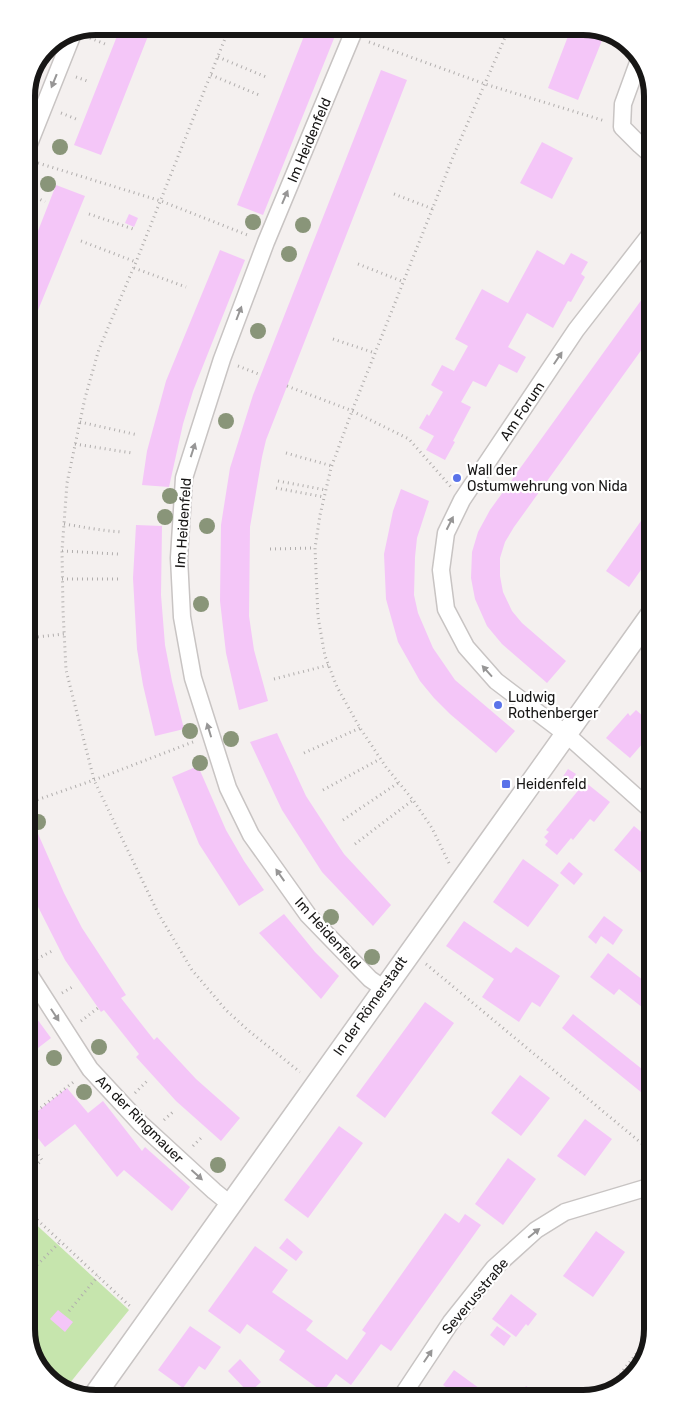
<svg xmlns="http://www.w3.org/2000/svg" width="679" height="1425" font-family="Rubik,sans-serif">
	<rect width="100%" height="100%" fill="#f4f0ef"/>
	<path fill="#c6e5ad" d="M30 1219 129 1310 65 1389 53 1384 30 1352Z"/>
	<path fill="#f4c6f8" d="M121 26H152L101 155 74 145Z
		M308 26H339L263 215 237 205Z
		M401 26H429L425 38 400 28Z
		M572 26H588L605 33 578 100 548 88Z
		M51 45 44 62 26 107V92L47 46Z
		M381 70 407 80 266 440 262 457 250 527 249 616 254 650 268 701 239 710 226 653 220 601 221 525 230 468 253 395Z
		M542 142 573 158 552 199 520 183Z
		M56 185 85 196 27 337V259Z
		M129 214 138 218 134 227 125 223Z
		M220 250 245 260 193 391 183 424 169 487 142 485 147 451 166 381Z
		M537 250 564 265 571 253 588 262 581 274 585 277 571 302 568 301 553 328 527 313 508 347 526 357 517 373 499 364 486 387 473 381 461 402 471 407 453 441 455 442 445 460 426 450 434 436 419 428 427 414 429 416 443 392 431 385 442 365 454 371 468 346 455 339 482 289 508 303Z
		M650 288V338L514 527 505 542 500 558V576L503 592 512 611 522 623 566 661 547 683 502 644 487 626 475 599 471 578 472 552 478 532 490 510Z
		M401 489 429 501 417 538 415 557 414 595 418 613 433 648 455 680 515 731 496 753 450 714 434 698 420 681 398 642 386 599 384 554 393 511Z
		M650 508V557L629 587 606 571Z
		M136 525 162 526 161 595 165 645 172 681 184 729 155 736 143 685 137 649 133 578Z
		M636 710 651 723V727L648 731 651 734 630 758 606 738 628 713 630 716Z
		M277 733 306 796 334 839 344 854 391 905 373 926 322 872 282 810 250 742Z
		M198 766 226 830 244 861 264 890 239 906 199 844 172 777Z
		M568 769 576 774 568 786 560 781Z
		M585 782 610 802 594 822 590 819 573 840 571 838 557 855 545 845 548 841 544 837 549 832 546 830Z
		M32 820 64 893 82 928 126 995 121 998 154 1040 157 1037 196 1079 240 1118 221 1141 176 1101 136 1057 139 1054 104 1010 101 1012 65 960 29 889V821Z
		M634 826 651 840V881L614 850Z
		M523 859 559 885 528 927 493 902Z
		M569 862 583 874 574 885 560 873Z
		M284 914 315 952 339 976 321 999 259 933Z
		M604 916 623 930 613 945 601 936 596 944 588 937Z
		M464 921 511 953 516 947 560 976 540 1007 532 1002 519 1022 482 997 494 979 446 946Z
		M608 953 652 987V1015L619 989 614 995 590 977Z
		M425 1002 454 1023 385 1118 356 1096Z
		M29 1008 51 1038 29 1055Z
		M573 1014 652 1077V1101L562 1028Z
		M520 1075 550 1098 521 1136 491 1113Z
		M67 1088 88 1113 103 1101 142 1151 145 1147 190 1187 172 1211 124 1170 117 1177 75 1124 45 1147 29 1127V1118Z
		M585 1119 612 1139 585 1176 557 1156Z
		M339 1126 363 1143 308 1218 284 1200Z
		M508 1158 536 1179 503 1225 475 1204Z
		M445 1213 459 1223 465 1214 481 1225 391 1351 381 1344 351 1385 336 1374 323 1392 279 1360 285 1351 247 1324 240 1334 208 1311 255 1246 288 1270 272 1292 313 1321 306 1330 347 1360 366 1333 362 1330Z
		M596 1231 625 1252 593 1297 563 1276Z
		M652 1237 653 1260 641 1251Z
		M287 1238 303 1252 296 1261 279 1248Z
		M511 1294 537 1314 528 1326 526 1324 516 1337 492 1319Z
		M58 1310 73 1322 65 1332 50 1319Z
		M190 1326 221 1347 205 1370 199 1366 183 1388 158 1370Z
		M497 1326 511 1336 504 1346 490 1335Z
		M644 1349 646 1350 639 1371 626 1381 620 1376Z
		M240 1359 261 1382 249 1393 228 1371Z
		M454 1370 490 1396H456L457 1395 443 1385Z
		M526 1386 540 1395 519 1396Z"/>
	<g fill="none" stroke-linecap="round" stroke-linejoin="round">
		<defs>
			<path id="minor" d="M356 26 266 242 222 359 184 478 179 558 182 617 193 678 228 788 251 835 308 915 370 979 383 988
				M639 60 623 104 622 127 640 145 649 153
				M27 149 72 36
				M649 236 576 330 462 500 446 533 441 570 446 609 466 647 496 681 566 734 651 810
				M29 974 90 1069 141 1124 214 1191 230 1204
				M402 1396 451 1322 494 1268 536 1230 565 1212 652 1186"/>
			<path id="tertiary" d="M92 1399 651 615"/>
		</defs>
		<use href="#minor" stroke="#c8c4c3" stroke-width="19"/>
		<use href="#tertiary" stroke="#c8c4c3" stroke-width="24"/>
		<path stroke="#b1aead" stroke-width="3" stroke-dasharray="1 4" stroke-linecap="butt" d="M230 26 136 262 99 349 85 398 67 483 62 551 63 610 66 670 94 780 158 913 192 970 226 1010 249 1031 300 1072
			M90 38 105 44
			M369 42 485 84 605 121
			M218 57 266 77
			M211 75 259 95
			M76 77 90 82
			M61 113 76 119
			M38 163 161 201 250 236
			M27 193 45 202
			M394 194 433 209
			M89 214 133 229
			M27 235 30 237
			M81 241 136 262
			M358 264 404 282
			M134 268 186 287
			M333 339 375 353
			M238 366 261 375
			M287 386 350 410 409 439 451 487
			M80 422 138 435
			M75 444 132 453
			M286 453 332 466
			M278 481 326 490
			M276 488 324 497
			M64 524C84 527 103 531 123 532
			M270 549 315 548
			M62 551 118 554
			M62 579H119
			M28 638 64 634
			M274 679 329 665
			M304 753 360 728
			M323 790 380 759
			M28 803 94 780 193 742
			M343 820 398 783
			M355 844 413 800
			M449 863 432 828 413 800 386 767 360 728 337 687 325 656 318 617 315 548 320 515 331 468 352 411 455 152 510 26
			M29 917 33 915
			M37 959 52 951
			M426 964 652 1152
			M62 993 74 986
			M81 1021 98 1008
			M135 1093 147 1081
			M29 1117 76 1080
			M164 1120 174 1111
			M29 1143 42 1160 30 1171
			M193 1146 203 1136
			M30 1213 132 1308
			M30 1272 60 1242
			M69 1311 98 1276
			M614 1382 651 1335
			M602 1395 614 1382 619 1386"/>
		<use href="#minor" stroke="#fff" stroke-width="16"/>
		<use href="#tertiary" stroke="#fff" stroke-width="21"/>
	</g>
	<g fill="#899579">
		<circle cx="60" cy="147" r="8"/>
		<circle cx="48" cy="184" r="8"/>
		<circle cx="253" cy="222" r="8"/>
		<circle cx="303" cy="225" r="8"/>
		<circle cx="289" cy="254" r="8"/>
		<circle cx="258" cy="331" r="8"/>
		<circle cx="226" cy="421" r="8"/>
		<circle cx="170" cy="496" r="8"/>
		<circle cx="165" cy="517" r="8"/>
		<circle cx="207" cy="526" r="8"/>
		<circle cx="201" cy="604" r="8"/>
		<circle cx="190" cy="731" r="8"/>
		<circle cx="231" cy="739" r="8"/>
		<circle cx="200" cy="763" r="8"/>
		<circle cx="38" cy="822" r="8"/>
		<circle cx="331" cy="917" r="8"/>
		<circle cx="372" cy="957" r="8"/>
		<circle cx="99" cy="1047" r="8"/>
		<circle cx="54" cy="1058" r="8"/>
		<circle cx="84" cy="1092" r="8"/>
		<circle cx="218" cy="1165" r="8"/>
	</g>
	<defs><path id="oneway-solid" d="M-6-.8H1V-3.2L6.5 0L1 3.2V.8H-6Z" transform="scale(1.25)"/></defs>
	<g fill="#979696">
		<use href="#oneway-solid" transform="translate(54 81) rotate(112)"/>
		<use href="#oneway-solid" transform="translate(285 197) rotate(-67)"/>
		<use href="#oneway-solid" transform="translate(239 313) rotate(-69)"/>
		<use href="#oneway-solid" transform="translate(558 358) rotate(-56)"/>
		<use href="#oneway-solid" transform="translate(193 450) rotate(-72)"/>
		<use href="#oneway-solid" transform="translate(450 523) rotate(-63)"/>
		<use href="#oneway-solid" transform="translate(487 671) rotate(-132)"/>
		<use href="#oneway-solid" transform="translate(209 730) rotate(-107)"/>
		<use href="#oneway-solid" transform="translate(280 875) rotate(-125)"/>
		<use href="#oneway-solid" transform="translate(55 1015) rotate(57)"/>
		<use href="#oneway-solid" transform="translate(197 1175) rotate(42)"/>
		<use href="#oneway-solid" transform="translate(534 1233) rotate(-39)"/>
		<use href="#oneway-solid" transform="translate(428 1356) rotate(-56)"/>
	</g>
	<g fill="#5a73e9" stroke="#fff" stroke-width="2">
		<circle cx="457" cy="478" r="5"/>
		<circle cx="498" cy="705" r="5"/>
		<rect x="501" y="779" width="10" height="10" rx="2.5"/>
	</g>
	<g text-anchor="middle" stroke-width="4.5" stroke-linejoin="round" paint-order="stroke">
		<g font-size="14" fill="#171615" stroke="#fff">
			<text transform="translate(309 140) rotate(-67)" y="5">Im Heidenfeld</text>
			<text transform="translate(522 411) rotate(-56)" y="5">Am Forum</text>
			<text transform="translate(183 523) rotate(-86)" y="5">Im Heidenfeld</text>
			<text transform="translate(328 933) rotate(48)" y="5">Im Heidenfeld</text>
			<text transform="translate(370 1006) rotate(-55)" y="5">In der Römerstadt</text>
			<text transform="translate(140 1119) rotate(45)" y="5">An der Ringmauer</text>
			<text transform="translate(475 1296) rotate(-50)" y="5">Severusstraße</text>
		</g>
		<g font-size="14" fill="#171615" stroke="#fff" text-anchor="start">
			<text x="467" y="475">Wall der<tspan x="467" dy="16">Ostumwehrung von Nida</tspan></text>
			<text x="508" y="702">Ludwig<tspan x="508" dy="16">Rothenberger</tspan></text>
			<text x="516" y="789">Heidenfeld</text>
		</g>
	</g>
	<path d="M0 0H679V1425H0ZM96 35H583A61 61 0 0 1 644 96V1329A61 61 0 0 1 583 1390H96A61 61 0 0 1 35 1329V96A61 61 0 0 1 96 35Z" fill="#fff" fill-rule="evenodd"/>
	<path fill="none" stroke="#171615" stroke-width="6" d="M96 35H583A61 61 0 0 1 644 96V1329A61 61 0 0 1 583 1390H96A61 61 0 0 1 35 1329V96A61 61 0 0 1 96 35Z"/>
</svg>
